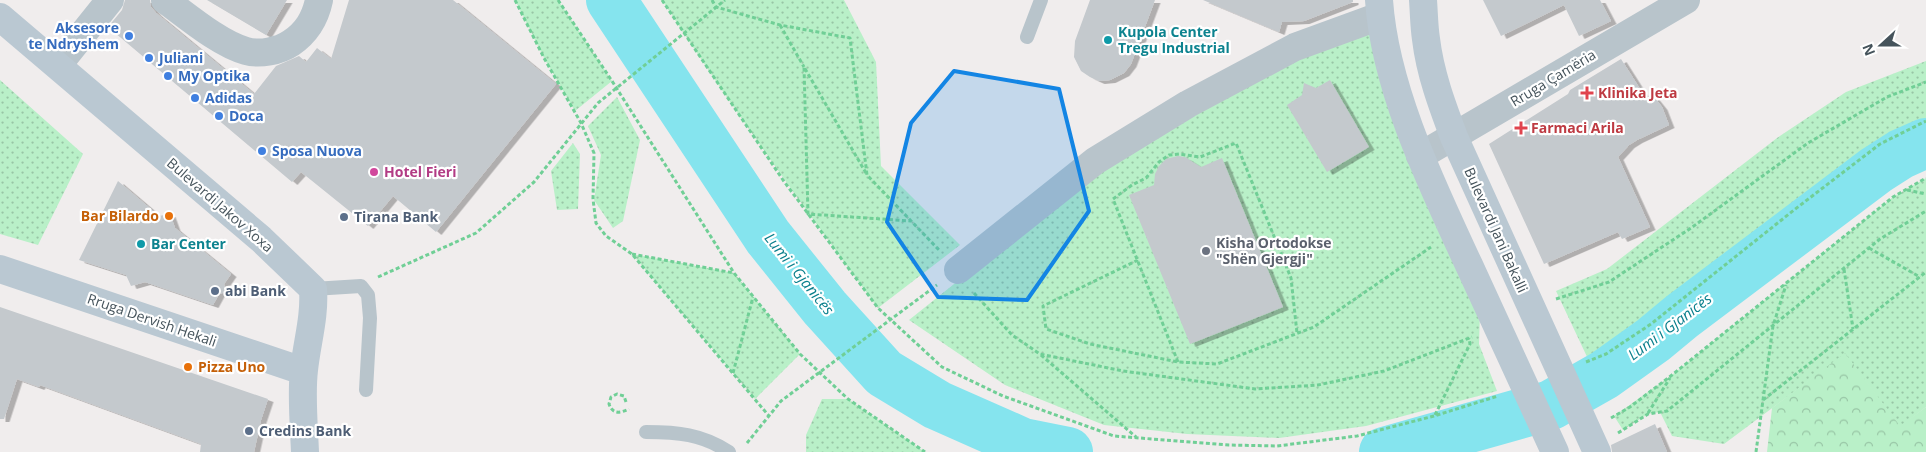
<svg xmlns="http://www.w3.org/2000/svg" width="1926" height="452" font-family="'Open Sans',sans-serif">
	<defs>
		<pattern id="grass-dots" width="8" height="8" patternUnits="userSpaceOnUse" patternTransform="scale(1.25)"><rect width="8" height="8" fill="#b9f0c8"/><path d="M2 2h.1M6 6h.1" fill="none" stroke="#98c5a5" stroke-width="1.8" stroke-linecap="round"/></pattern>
		<pattern id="forest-crowns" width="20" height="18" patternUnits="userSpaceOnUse" patternTransform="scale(1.25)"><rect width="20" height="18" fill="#b9f0c8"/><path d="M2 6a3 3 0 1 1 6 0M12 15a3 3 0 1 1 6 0" fill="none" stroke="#98c5a5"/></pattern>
		<filter id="shadow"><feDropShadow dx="5.5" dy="3" stdDeviation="0" flood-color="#0004"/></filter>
	</defs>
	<rect width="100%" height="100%" fill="#f0eded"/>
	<path fill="url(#grass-dots)" d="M515 0H558L612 81 575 111 544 58Z
		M662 0H844L876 62 881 166 960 245 878 308C803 207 730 105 662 0Z
		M1375 26 1480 311 1479 344 1497 391 1366 426 1279 438 1187 434 1104 425 1005 385 909 320 1098 169 1298 54Z
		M1926 61V121L1880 144 1794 210 1651 324 1606 354 1589 361 1556 291 1607 269 1777 138 1846 92Z
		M0 80 83 154 38 245 0 234Z
		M617 97 640 140 623 221 613 228 594 200 601 155 588 126Z
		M573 143 580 154 578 209 557 210 551 171Z
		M1926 178V407L1900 427 1845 354 1724 444 1672 436 1660 412 1648 414 1623 430 1614 416 1672 375 1893 197Z
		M632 254 734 273 800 354 755 399Z
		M822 399H848L925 452H806V435Z"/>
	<path fill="url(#forest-crowns)" d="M1845 353 1900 426 1926 407V452H1767L1772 408Z"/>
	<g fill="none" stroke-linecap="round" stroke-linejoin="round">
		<path stroke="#85e4ee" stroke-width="50" d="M611 0 768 237 825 308 884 373 937 405 1023 443 1068 452
			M1384 452 1551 405 1604 375 1653 340 1682 316 1876 170 1901 154 1926 143"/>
	</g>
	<path fill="#c4c9cd" filter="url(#shadow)" d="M125 0H150L151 7 156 13 254 94 276 66 299 56 306 62 317 48 331 59 349 0H453L556 84 436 232 393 196 368 226 301 172 292 182 108 27 122 10Z
		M207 0H287L266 35Z
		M1090 0H1155L1131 64 1124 73 1110 80 1099 81 1090 77 1081 71 1074 57 1075 41Z
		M1203 0H1353V2L1304 21 1282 22 1279 32Z
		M1483 0H1600L1611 21 1579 36 1564 5 1501 36Z
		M1621 59 1647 100 1654 97 1662 107 1669 125 1637 140 1629 145 1618 157 1650 227 1622 239 1618 232 1544 264 1489 144 1568 94 1570 90Z
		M1330 80 1369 147 1327 172 1287 105 1302 95 1304 83 1316 88Z
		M1178 156 1185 157 1201 167 1222 158 1283 307 1190 344 1129 195 1154 185 1155 174 1159 166 1166 159Z
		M118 181 159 216 170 214 175 228 231 274 224 284 226 292 219 294 213 305 145 282 131 286 126 275 79 260Z
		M0 307 268 399 261 420 254 452H200L201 444 40 385 39 387 17 379 4 419H0Z
		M1655 424 1667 452H1612L1611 445Z"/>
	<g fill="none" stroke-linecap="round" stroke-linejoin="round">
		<path stroke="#70cf96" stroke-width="3" stroke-dasharray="4 2.5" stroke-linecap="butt" d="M515 0 544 58 581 123 594 153 593 199 596 223 606 236 632 254 769 416
			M558 0 612 81 734 273 800 354 848 399 925 452
			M662 0 783 180 878 308 942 367 1003 396 1114 436 1229 445 1277 446 1357 436 1434 416 1498 396
			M712 0 716 7 780 25 850 38 867 175 939 250
			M780 25 804 67
			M866 173 804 67 808 214 911 221
			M1907 190 1926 194
			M1869 248 1920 277
			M632 254 734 273
			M1138 260 1043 306 1046 329 1090 344 1178 362 1217 364 1314 327 1431 247
			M1844 269 1853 329
			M378 277 476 233 534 182 598 103 725 0
			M974 293 1012 335 1040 354 1123 371 1255 389 1318 385 1384 371 1472 337
			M1556 299 1609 282 1691 228 1808 143 1887 97 1926 82
			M1041 355 1136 437
			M1178 362 1113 199 1132 185 1146 178 1159 162 1169 155 1179 154 1200 157 1236 143 1291 278 1297 333
			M1586 362 1606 354 1651 324 1794 210 1880 144 1926 121
			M733 373 753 297
			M1763 400 1926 272
			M626 402 624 396 617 394 611 397 609 404C613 415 620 413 629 409
			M1648 413 1670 378
			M1435 415 1470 344 1469 338
			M1611 418 1630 407 1672 375 1893 197 1926 178
			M1618 433 1648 414 1667 411 1880 239 1926 211
			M747 443 781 401 937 285
			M1756 452 1773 326 1786 285"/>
		<path stroke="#b8c4cb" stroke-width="14" d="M1027 37 1041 0
			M313 289 361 286 368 295 370 318 366 390
			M646 432C677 432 702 434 729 452"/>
		<path stroke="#b8c4cb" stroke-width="28" d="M165 0C187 16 220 44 246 51 260 55 279 51 291 43 307 32 315 19 319 0
			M58 65 110 0
			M1420 156 1686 0
			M958 270 1095 161 1188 104 1295 47 1380 16"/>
		<path stroke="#bac8d2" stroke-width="28" d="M1379 0C1385 89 1432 185 1469 265 1498 327 1526 390 1555 452
			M1423 0C1424 13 1424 26 1426 39 1430 73 1442 105 1454 137L1597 452
			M0 17 261 239 313 289C315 317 307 342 304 370 301 394 304 427 305 452
			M0 269 303 371"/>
	</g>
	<path fill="#1385e4" fill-opacity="0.2" stroke="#1385e4" stroke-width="4" stroke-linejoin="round" d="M954 71 1059 89 1089 211 1027 300 938 297 887 222 911 123Z"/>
	<g fill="#3f7fe0" stroke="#fff" stroke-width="2">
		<circle cx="129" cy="36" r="5"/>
		<circle cx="149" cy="58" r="5"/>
		<circle cx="168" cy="76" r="5"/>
		<circle cx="195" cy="98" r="5"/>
		<circle cx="219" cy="116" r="5"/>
		<circle cx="262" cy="151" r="5"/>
	</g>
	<g fill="#0f9aa8" stroke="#fff" stroke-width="2">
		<circle cx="1108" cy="40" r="5"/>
		<circle cx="141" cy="244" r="5"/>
	</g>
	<g fill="#e0444e" stroke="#fff" stroke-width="2">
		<path d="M1584.5 85.5h5v5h5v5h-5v5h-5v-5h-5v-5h5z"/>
		<path d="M1518.5 120.5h5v5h5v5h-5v5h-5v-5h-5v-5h5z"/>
	</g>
	<circle fill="#d1479c" stroke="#fff" stroke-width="2" cx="374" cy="172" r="5"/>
	<g fill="#e8710a" stroke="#fff" stroke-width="2">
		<circle cx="169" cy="216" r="5"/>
		<circle cx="188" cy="367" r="5"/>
	</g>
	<g fill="#5c6f8a" stroke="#fff" stroke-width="2">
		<circle cx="344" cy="217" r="5"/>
		<circle cx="215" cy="291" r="5"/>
		<circle cx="249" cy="431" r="5"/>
	</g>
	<circle fill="#6b7280" stroke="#fff" stroke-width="2" cx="1206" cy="251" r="5"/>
	<g text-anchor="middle" stroke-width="4.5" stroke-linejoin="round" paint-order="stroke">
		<g font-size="14" font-weight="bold" fill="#366cbe" stroke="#fff" text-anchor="start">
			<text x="119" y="33" text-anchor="end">Aksesore<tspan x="119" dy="16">te Ndryshem</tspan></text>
			<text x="159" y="63">Juliani</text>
			<text x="178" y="81">My Optika</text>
			<text x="205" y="103">Adidas</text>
			<text x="229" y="121">Doca</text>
			<text x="272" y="156">Sposa Nuova</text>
		</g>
		<g font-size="14" font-weight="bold" fill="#0d838f" stroke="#fff" text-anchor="start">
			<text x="1118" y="37">Kupola Center<tspan x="1118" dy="16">Tregu Industrial</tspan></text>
			<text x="151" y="249">Bar Center</text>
		</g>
		<g font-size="14" fill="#45535b" stroke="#fff">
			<text transform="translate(1553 78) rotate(-31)" y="5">Rruga Çamëria</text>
			<text transform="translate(220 205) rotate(41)" y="5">Bulevardi Jakov Xoxa</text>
			<text transform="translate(1496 230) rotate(66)" y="5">Bulevardi Jani Bakalli</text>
			<text transform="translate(152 320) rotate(19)" y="5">Rruga Dervish Hekali</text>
		</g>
		<g font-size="14" font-weight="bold" fill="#be3a42" stroke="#fff" text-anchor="start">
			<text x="1598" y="98">Klinika Jeta</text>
			<text x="1531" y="133">Farmaci Arila</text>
		</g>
		<g font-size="14" font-weight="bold" fill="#b23c85" stroke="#fff" text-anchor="start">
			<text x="384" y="177">Hotel Fieri</text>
		</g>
		<g font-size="14" font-weight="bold" fill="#c56008" stroke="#fff" text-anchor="end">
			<text x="159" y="221">Bar Bilardo</text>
			<text x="198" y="372" text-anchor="start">Pizza Uno</text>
		</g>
		<g font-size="14" font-weight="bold" fill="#4e5e75" stroke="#fff" text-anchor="start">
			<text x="354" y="222">Tirana Bank</text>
			<text x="225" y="296">abi Bank</text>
			<text x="259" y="436">Credins Bank</text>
		</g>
		<g font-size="14" font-weight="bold" fill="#5b616d" stroke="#fff" text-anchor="start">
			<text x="1216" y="248">Kisha Ortodokse<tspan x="1216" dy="16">"Shën Gjergji"</tspan></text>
		</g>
		<g font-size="15" font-style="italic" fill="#0a7f8c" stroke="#fff">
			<text transform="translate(799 274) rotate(51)" y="5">Lumi i Gjanicës</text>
			<text transform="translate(1670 327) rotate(-37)" y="5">Lumi i Gjanicës</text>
		</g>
	</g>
	<g transform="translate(1881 45) rotate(249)" stroke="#ffffff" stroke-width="4" paint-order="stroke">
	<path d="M0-4L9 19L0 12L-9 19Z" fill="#45535b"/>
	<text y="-8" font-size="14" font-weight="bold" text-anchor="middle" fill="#45535b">N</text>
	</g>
</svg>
